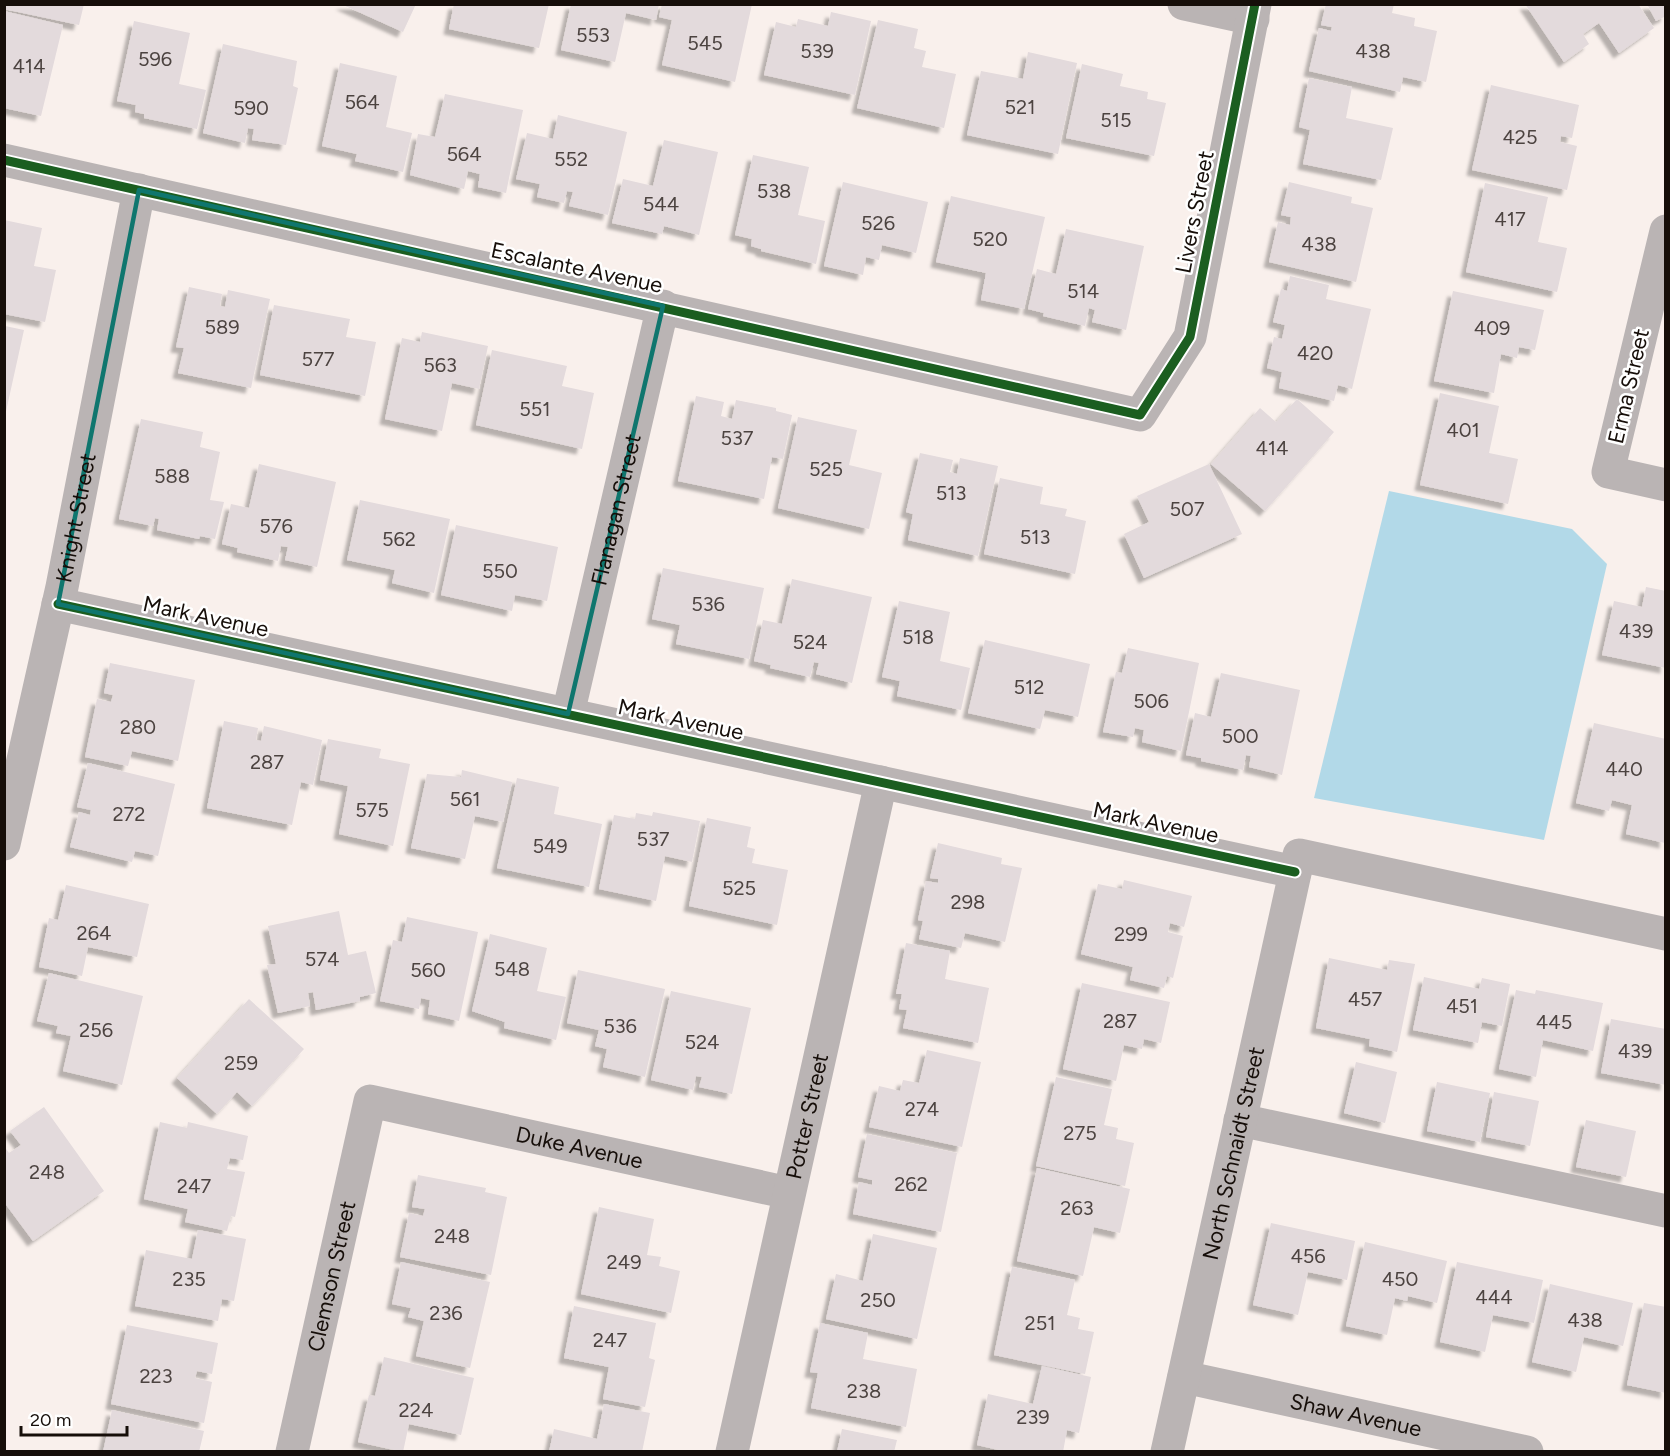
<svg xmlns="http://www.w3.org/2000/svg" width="1670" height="1456" font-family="Figtree,sans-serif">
	<defs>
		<filter id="shadow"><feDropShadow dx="-5.5" dy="5.5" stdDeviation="1.5" flood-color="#0004"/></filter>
	</defs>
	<rect width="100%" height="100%" fill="#f9f0ec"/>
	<path fill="#b2d9e8" d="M1389 491 1572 529 1607 564 1544 840 1314 798Z"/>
	<path fill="#e3dadc" filter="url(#shadow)" d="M4 4H84L79 25 4 9Z
		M341 4H416L403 32Z
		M454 4H549L539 48 449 29Z
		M571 4H659L656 20 626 13 615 62 561 50Z
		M662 4H752L735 82 662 65 672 20 659 17Z
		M1326 4H1394L1392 13 1415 18 1414 26 1437 31 1426 82 1403 77 1400 92 1309 71 1319 28 1331 31 1332 27 1321 25Z
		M1525 4H1638L1654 28 1619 53 1599 23 1583 34 1589 44 1564 62Z
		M1647 4H1666V16L1656 21Z
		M4 11 63 25 41 116 4 108Z
		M831 12 871 21 855 95 764 75 776 22 796 27 798 19 828 26Z
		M878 20 918 29 914 48 926 51 922 67 956 74 944 128 857 108Z
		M134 21 190 33 179 84 206 90 197 129 144 118V114L135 112 136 105 117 101Z
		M223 44 297 61 293 86 298 88 286 145 252 140 254 129 248 128 245 143 203 133Z
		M1028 52 1077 63 1058 154 967 135 981 71 1023 79Z
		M340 63 397 76 386 127 412 133 403 172 355 161 357 154 322 146Z
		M1082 64 1123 74 1120 86 1148 92 1147 99 1166 103 1154 156 1066 138Z
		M1309 78 1352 87 1346 118 1393 128 1381 180 1303 164 1310 130 1299 127Z
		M1491 85 1579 105 1572 138 1561 136 1560 142 1577 146 1567 190 1472 170Z
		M445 94 523 110 506 193 478 187 480 174 468 171 464 189 410 175 418 134 435 137Z
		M558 115 627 132 608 215 569 206 573 192 567 191 564 203 537 197 540 184 516 179 527 133 553 139Z
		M664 140 718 152 699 235 664 226 662 234 612 223 623 179 653 186Z
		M753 155 809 167 798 215 825 221 816 264 761 251V249L751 246 752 239 735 235Z
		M843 182 928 202 916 253 882 245 879 260 866 257 863 275 824 266Z
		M1289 182 1352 197 1351 203 1373 208 1356 282 1269 262 1278 222 1290 225 1291 217 1281 215Z
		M1485 183 1548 197 1538 242 1567 248 1557 292 1466 272Z
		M951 196 1045 217 1024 309 981 300 986 273 936 262Z
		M4 220 42 228 34 266 56 270 45 322 4 314Z
		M1066 229 1144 246 1126 330 1092 322 1095 310 1089 308 1085 326 1043 316 1044 313 1028 309 1037 269 1056 274Z
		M1290 276 1329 285 1326 299 1371 309 1352 389 1338 385 1334 401 1279 388 1282 372 1267 368 1274 337 1282 339 1285 325 1273 322 1281 289 1287 291Z
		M189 287 222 294 220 306 225 307 228 290 270 299 251 388 178 373 184 348 176 347Z
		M1453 291 1544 310 1535 350 1519 347 1517 358 1501 354 1494 393 1434 381Z
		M274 305 350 319 346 337 376 342 365 396 260 375Z
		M5 326 24 330 5 416Z
		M422 332 488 346 479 389 452 383 442 431 385 419 402 338 420 342Z
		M492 350 567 366 562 386 594 393 582 449 476 425Z
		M1440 393 1499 406 1489 453 1518 459 1508 504 1420 485Z
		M696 396 724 402 721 416 732 419 736 400 776 408V411L792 415 783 459 772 457 764 499 678 481Z
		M1297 399 1334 432 1265 511 1211 464 1260 408 1276 422Z
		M798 417 857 430 849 465 882 473 869 529 778 508Z
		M141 419 203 432 200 447 220 452 210 500 224 502 215 539 200 536 199 539 157 530 159 519 155 518 153 526 119 519Z
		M920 453 953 460 950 472 957 474 960 458 998 466 978 556 908 540 913 514 906 512Z
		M259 464 336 482 317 567 285 560 288 547 281 546 278 561 237 552 238 548 222 544 231 504 249 508Z
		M1209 464 1242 534 1144 578 1124 534 1149 522 1137 496Z
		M1000 478 1043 487 1040 504 1067 509 1065 516 1086 521 1075 574 984 554Z
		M360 500 450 519 434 593 392 583 395 570 347 560Z
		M456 525 558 547 547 601 515 595 512 611 441 595Z
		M663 568 764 588 749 659 676 644 680 625 652 619Z
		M792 579 872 597 852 683 816 674 819 663 814 662 810 677 770 668 771 665 754 661 763 620 782 624Z
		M1646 587 1666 591V668L1602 655 1614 601 1642 607Z
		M899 601 950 612 940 661 970 668 961 710 897 696 900 681 882 677Z
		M985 640 1090 664 1078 717 1045 710 1040 729 968 713Z
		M1128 648 1199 663 1181 751 1142 742 1144 730 1135 728 1133 737 1103 732 1116 672 1122 673Z
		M110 663 195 680 178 761 132 751 128 766 85 757 97 699 111 702 113 695 104 693Z
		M1221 673 1300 690 1282 775 1249 767 1251 756 1246 755 1243 770 1201 761V758L1186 755 1195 713 1211 717Z
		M224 721 258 728 256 740 261 741 264 726 322 740 313 785 301 782 292 825 207 808Z
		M1594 723 1666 739 1665 843 1626 834 1632 805 1612 800 1609 811 1576 803Z
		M328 739 381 749 379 758 410 764 393 846 339 834 348 786 320 780Z
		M88 763 175 784 158 856 135 851 132 862 70 847 79 812 90 815 91 810 77 807Z
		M462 770 512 782 503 822 475 816 465 859 411 848 427 774 461 777Z
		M517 778 559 787 554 814 602 824 589 887 497 868Z
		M653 812 700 821 692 862 665 856 656 901 599 889 614 815 635 819 636 813 652 816Z
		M707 818 751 827 747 847 755 849 752 863 788 870 777 925 689 906Z
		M938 843 1002 858 1001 864 1022 868 1005 942 965 933 961 948 919 939 923 921 918 920 926 881 938 883V879L930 878Z
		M1124 880 1192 896 1184 927 1170 923 1168 932 1183 936 1173 978 1167 976 1164 988 1130 980 1133 967 1081 954 1098 884 1122 889Z
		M66 885 149 904 137 957 88 947 82 976 39 967 49 918 58 920Z
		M339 911 348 955 366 951 376 993 360 997V1001L316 1010 313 992 308 993 310 1006 278 1013 267 965 276 964 268 926Z
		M407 917 478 932 459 1021 428 1014 430 1000 421 998 419 1009 380 1001 393 940 402 942Z
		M490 934 547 948 537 991 566 997 556 1040 504 1028 505 1022 472 1011Z
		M906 943 950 951 945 979 989 988 978 1043 903 1028 907 1010 899 1009 902 994H896Z
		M1329 958 1387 970 1389 960 1415 964 1397 1052 1369 1046 1370 1039 1316 1028Z
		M578 970 665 989 645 1077 603 1067 607 1049 595 1046 599 1030 567 1023Z
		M49 973 143 996 122 1085 63 1071 71 1036 56 1033 58 1026 37 1021Z
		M1424 977 1479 989 1482 978 1510 984 1502 1026 1482 1022 1478 1043 1413 1030Z
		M1082 983 1170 1002 1161 1043 1144 1039 1142 1049 1124 1045 1116 1081 1063 1069Z
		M1516 990 1535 994 1536 990 1603 1003 1593 1051 1543 1040 1536 1077 1499 1069Z
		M671 991 751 1008 732 1094 699 1087 702 1077 696 1076 693 1090 651 1080Z
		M249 999 304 1049 252 1106 237 1092 217 1114 177 1078Z
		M1611 1019 1666 1029V1085L1601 1073Z
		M927 1050 981 1062 962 1147 869 1127 879 1086 900 1091 903 1080 919 1083Z
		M1356 1062 1397 1072 1385 1123 1344 1113Z
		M1056 1077 1112 1089 1104 1125 1118 1128 1116 1139 1134 1143 1125 1186 1036 1166Z
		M1437 1082 1490 1093 1480 1142 1427 1131Z
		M1494 1092 1539 1101 1530 1146 1486 1137Z
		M44 1107 104 1191 33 1241 4 1202V1146L9 1153 21 1145 10 1131Z
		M1586 1120 1636 1131 1626 1177 1576 1167Z
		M160 1122 187 1128 188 1122 248 1136 243 1160 230 1158 227 1169 245 1172 235 1217 231 1216 227 1231 185 1222 188 1209 144 1199Z
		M867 1134 957 1153 941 1232 853 1214 859 1182 872 1185V1180L858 1177Z
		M1037 1168 1130 1189 1120 1233 1094 1227 1083 1276 1017 1261Z
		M418 1175 486 1188 485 1192 507 1197 491 1275 400 1257 409 1213 423 1216 425 1209 412 1207Z
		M599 1207 654 1219 647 1255 661 1257 659 1266 680 1271 671 1313 581 1294Z
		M1271 1223 1355 1241 1347 1280 1308 1272 1298 1315 1253 1305Z
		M198 1230 246 1239 234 1301 222 1299 218 1321 135 1306 146 1250 192 1259Z
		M873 1234 937 1248 917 1339 826 1319 836 1274 863 1281Z
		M1365 1242 1447 1261 1437 1303 1408 1296 1407 1301 1395 1298 1387 1335 1346 1326Z
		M401 1262 490 1282 470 1368 416 1356 424 1321 408 1317 411 1308 392 1304Z
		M1457 1262 1543 1280 1534 1323 1493 1315 1485 1352 1440 1342Z
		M1012 1267 1075 1280 1067 1315 1080 1318 1078 1329 1094 1332 1085 1374 994 1355Z
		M1550 1284 1633 1303 1623 1346 1584 1337 1576 1372 1532 1362Z
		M1644 1303 1666 1307V1393L1627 1385Z
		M574 1306 656 1323 649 1358 655 1360 645 1407 603 1399 609 1367 564 1358Z
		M820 1323 868 1333 863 1359 917 1369 906 1427 811 1408 818 1373 810 1372Z
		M127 1325 218 1343 212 1374 197 1371 195 1378 212 1382 204 1423 111 1404Z
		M384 1357 474 1378 461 1435 409 1424 403 1452 358 1442 369 1395 375 1396Z
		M1042 1366 1091 1377 1079 1433 1067 1430 1063 1452H1007L977 1445 988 1394 1033 1404Z
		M604 1404 650 1413 642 1452H549L554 1429 597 1439Z
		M112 1410 204 1431 199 1452H103Z
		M842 1429 897 1440 894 1452H837Z"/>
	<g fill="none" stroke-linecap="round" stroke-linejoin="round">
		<g stroke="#bab4b4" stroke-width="33">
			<path d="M1184 4 1253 19"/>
			<path d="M4 160 1140 415 1190 337 1255 4"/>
			<path d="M1666 231 1608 472 1666 485"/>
			<path d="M58 604 1295 872"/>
			<path id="s1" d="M568 714 663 306"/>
			<path id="s2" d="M4 844 62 587 139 190"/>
			<path d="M1240 1120 1666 1211"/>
			<path id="s3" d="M1184 1377 1527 1452"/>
			<path id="s4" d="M292 1452 370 1101 789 1193"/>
			<path id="s5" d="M732 1452 881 782"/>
			<path id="s6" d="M1167 1452 1299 855 1666 934"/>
		</g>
		<defs>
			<path id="cycleway" d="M4 160 1140 415 1190 337 1255 4
				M58 604 1295 872"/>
		</defs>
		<use href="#cycleway" stroke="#fff" stroke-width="13"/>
		<use href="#cycleway" stroke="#1b5e20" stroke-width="9"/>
	</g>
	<path fill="none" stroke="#0f766e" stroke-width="4.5" stroke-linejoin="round" d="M139 190 663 306 568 714 58 604Z"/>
	<g text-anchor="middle" stroke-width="5" stroke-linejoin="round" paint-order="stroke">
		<g font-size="20" fill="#4c4340">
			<text x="593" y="42">553</text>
			<text x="705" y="50">545</text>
			<text x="817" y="58">539</text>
			<text x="1373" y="58">438</text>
			<text x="155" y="66">596</text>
			<text x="29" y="73">414</text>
			<text x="362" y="109">564</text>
			<text x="1020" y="114">521</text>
			<text x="251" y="115">590</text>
			<text x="1116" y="127">515</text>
			<text x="1520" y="144">425</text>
			<text x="464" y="161">564</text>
			<text x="571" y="166">552</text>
			<text x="774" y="198">538</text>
			<text x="661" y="211">544</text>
			<text x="1510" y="226">417</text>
			<text x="878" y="230">526</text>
			<text x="990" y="246">520</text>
			<text x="1319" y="251">438</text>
			<text x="1083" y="298">514</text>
			<text x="222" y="334">589</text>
			<text x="1492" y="335">409</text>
			<text x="1315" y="360">420</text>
			<text x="318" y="366">577</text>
			<text x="440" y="372">563</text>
			<text x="535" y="416">551</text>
			<text x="1463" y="437">401</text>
			<text x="737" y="445">537</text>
			<text x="1272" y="455">414</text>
			<text x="826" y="476">525</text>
			<text x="172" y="483">588</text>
			<text x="951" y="500">513</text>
			<text x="1187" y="516">507</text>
			<text x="276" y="533">576</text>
			<text x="1035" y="544">513</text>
			<text x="399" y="546">562</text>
			<text x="500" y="578">550</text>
			<text x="708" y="611">536</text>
			<text x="1636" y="638">439</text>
			<text x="918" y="644">518</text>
			<text x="810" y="649">524</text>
			<text x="1029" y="694">512</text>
			<text x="1151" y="708">506</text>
			<text x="138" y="734">280</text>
			<text x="1240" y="743">500</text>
			<text x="267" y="769">287</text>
			<text x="1624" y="776">440</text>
			<text x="465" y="806">561</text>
			<text x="372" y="817">575</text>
			<text x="129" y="821">272</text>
			<text x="653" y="846">537</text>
			<text x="550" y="853">549</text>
			<text x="739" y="895">525</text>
			<text x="968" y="909">298</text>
			<text x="94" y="940">264</text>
			<text x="1131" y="941">299</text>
			<text x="322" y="966">574</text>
			<text x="512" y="976">548</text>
			<text x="428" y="977">560</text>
			<text x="1365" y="1006">457</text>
			<text x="1462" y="1013">451</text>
			<text x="1120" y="1028">287</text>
			<text x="1554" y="1029">445</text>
			<text x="620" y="1033">536</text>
			<text x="96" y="1037">256</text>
			<text x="702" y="1049">524</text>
			<text x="1635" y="1058">439</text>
			<text x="241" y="1070">259</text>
			<text x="922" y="1116">274</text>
			<text x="1080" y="1140">275</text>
			<text x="47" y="1179">248</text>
			<text x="911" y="1191">262</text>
			<text x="194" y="1193">247</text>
			<text x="1077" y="1215">263</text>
			<text x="452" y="1243">248</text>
			<text x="1308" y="1263">456</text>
			<text x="624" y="1269">249</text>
			<text x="189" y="1286">235</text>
			<text x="1400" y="1286">450</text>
			<text x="1494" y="1304">444</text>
			<text x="878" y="1307">250</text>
			<text x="446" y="1320">236</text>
			<text x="1585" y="1327">438</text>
			<text x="1040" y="1330">251</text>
			<text x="610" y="1347">247</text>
			<text x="156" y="1383">223</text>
			<text x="864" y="1398">238</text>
			<text x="416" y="1417">224</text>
			<text x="1033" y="1424">239</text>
		</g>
		<g font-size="22" fill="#160e09" stroke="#fff">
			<text transform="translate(1194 212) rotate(-79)" y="8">Livers Street</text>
			<text transform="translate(577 267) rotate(12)" y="8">Escalante Avenue</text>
			<text transform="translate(1628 386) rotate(-77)" y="8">Erma Street</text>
			<text dy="8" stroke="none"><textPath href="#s1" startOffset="210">Flanagan Street</textPath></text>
			<text dy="8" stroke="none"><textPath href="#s2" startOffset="334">Knight Street</textPath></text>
			<text transform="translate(206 616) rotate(12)" y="8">Mark Avenue</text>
			<text transform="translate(681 719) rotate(12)" y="8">Mark Avenue</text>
			<text transform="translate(1156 822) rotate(12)" y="8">Mark Avenue</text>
			<text dy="8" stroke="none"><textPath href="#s5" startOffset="344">Potter Street</textPath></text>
			<text dy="8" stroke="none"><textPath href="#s4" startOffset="574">Duke Avenue</textPath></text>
			<text dy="8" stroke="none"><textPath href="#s6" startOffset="306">North Schnaidt Street</textPath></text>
			<text dy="8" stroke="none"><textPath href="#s4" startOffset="180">Clemson Street</textPath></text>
			<text dy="8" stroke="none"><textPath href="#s3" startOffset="176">Shaw Avenue</textPath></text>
		</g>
	</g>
	<rect width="1670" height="1456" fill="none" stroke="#160e09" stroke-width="12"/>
	<path d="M21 1426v9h106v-9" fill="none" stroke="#160e09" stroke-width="3"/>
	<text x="30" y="1426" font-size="18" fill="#160e09" stroke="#ffffff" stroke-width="4.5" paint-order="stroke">20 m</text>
</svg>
